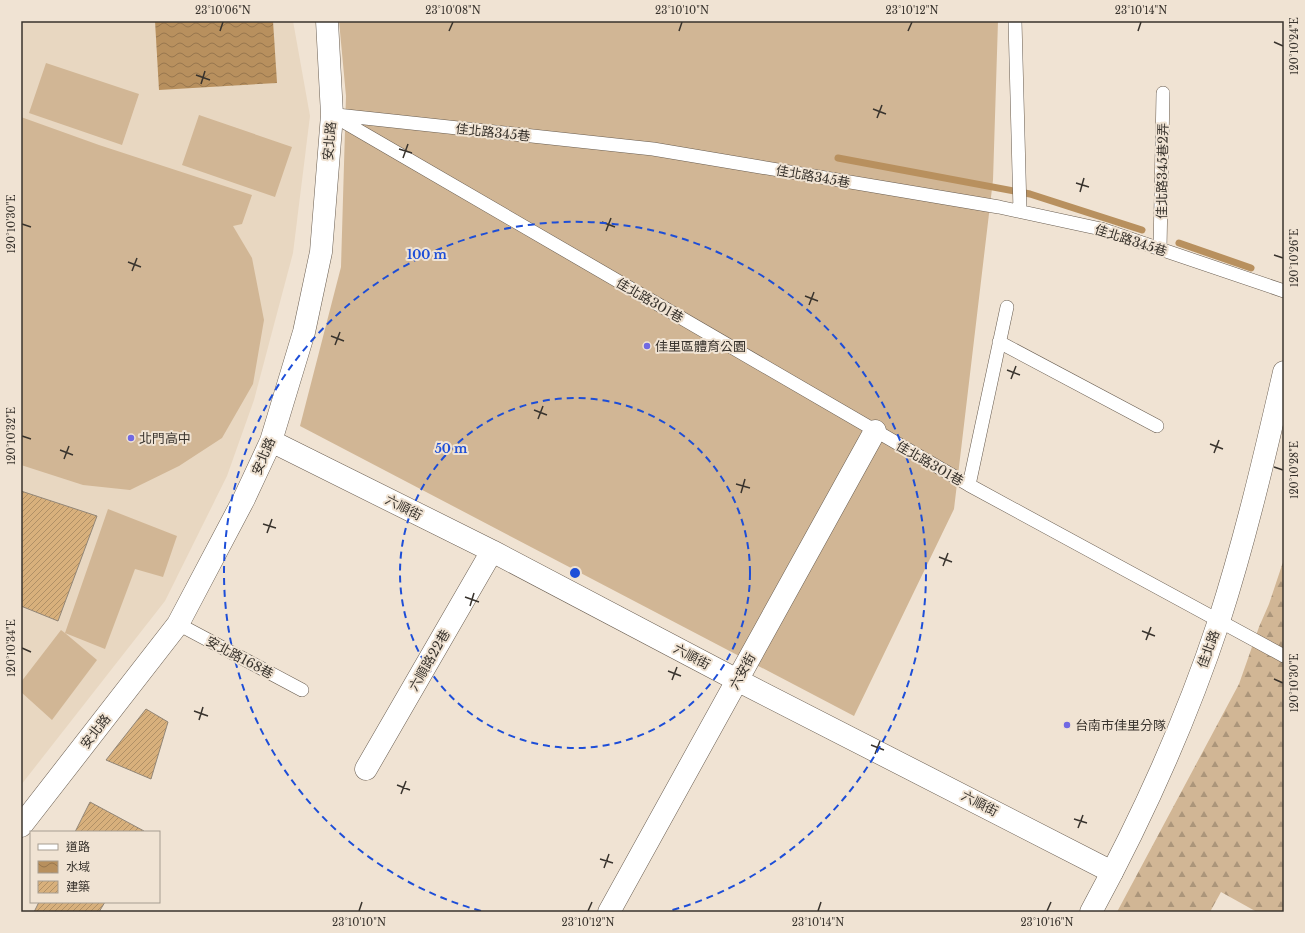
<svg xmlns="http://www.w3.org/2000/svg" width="1305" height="933" font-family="'Libre Baskerville','Noto Sans TC',serif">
	<defs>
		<pattern id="forest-firs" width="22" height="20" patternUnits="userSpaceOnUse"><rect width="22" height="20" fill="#d1b695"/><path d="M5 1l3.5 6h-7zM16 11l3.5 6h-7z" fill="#ab957a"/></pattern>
		<pattern id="water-waves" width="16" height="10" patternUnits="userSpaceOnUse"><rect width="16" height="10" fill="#b8905e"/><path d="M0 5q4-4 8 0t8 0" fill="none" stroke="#97764e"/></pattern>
		<pattern id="building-hatch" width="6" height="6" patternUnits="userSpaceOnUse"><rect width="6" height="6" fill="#d8b07c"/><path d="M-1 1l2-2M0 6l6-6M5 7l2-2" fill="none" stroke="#b09066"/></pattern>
	</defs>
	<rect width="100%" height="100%" fill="#f0e3d3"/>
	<path fill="#e8d7c1" d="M21 21H293L310 116 293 253 254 400 227 476 165 601 21 785Z"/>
	<path fill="#d1b695" d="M339 21H998L993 180 954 509 854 716 300 426 341 267 346 96Z
		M46 63 139 94 122 145 29 113Z
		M199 115 292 147 275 197 182 165Z
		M21 117 99 145 252 195 242 224 233 226 252 258 264 320 253 384 222 438 179 466 130 490 83 485 21 465Z
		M108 509 177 536 163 577 135 569 105 649 65 633 97 660 52 720 21 692V682L61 630 65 633Z"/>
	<path fill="url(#forest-firs)" d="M1284 559V912H1257L1221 892 1210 912H1117L1239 684 1259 627 1269 604Z"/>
	<path fill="url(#water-waves)" d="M155 21H273L277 83 159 90Z"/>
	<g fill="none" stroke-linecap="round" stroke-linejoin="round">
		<path stroke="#b8905e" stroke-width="7" d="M838 158 1030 194 1142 230
			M1179 243 1251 268"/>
	</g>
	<path fill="url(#building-hatch)" stroke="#928677" d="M21 491 97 516 58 621 21 606Z
		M146 709 168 722 151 779 106 760Z
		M90 802 144 831 143 832H75Z
		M39 902H105L99 912H34Z"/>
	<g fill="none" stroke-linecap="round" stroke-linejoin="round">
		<defs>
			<path id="lane" d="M1015 21 1020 211
				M332 115 969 485 1284 656
				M337 115 653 149 999 207 1101 229 1284 291
				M1160 249 1163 93
				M999 342 1157 426
				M969 485 1007 307
				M178 624 302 690"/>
			<path id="street" d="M271 441 492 551 737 680 1112 872
				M366 769 492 551
				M21 826 178 624 244 499 271 441 304 332 321 252 332 115 327 21
				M609 912 875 431"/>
			<path id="secondary" d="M1091 912C1141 820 1186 721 1219 621 1245 540 1265 455 1284 372"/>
		</defs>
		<use href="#lane" stroke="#695d50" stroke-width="14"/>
		<use href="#street" stroke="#695d50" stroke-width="23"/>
		<use href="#secondary" stroke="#695d50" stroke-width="23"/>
		<use href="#lane" stroke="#fff" stroke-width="13"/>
		<use href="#street" stroke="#fff" stroke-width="22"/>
		<use href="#secondary" stroke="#fff" stroke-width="22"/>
	</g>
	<path fill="none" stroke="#38332d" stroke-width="1.5" d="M220 31 223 22M449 31 453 22M679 31 682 22M908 31 912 22M1138 31 1141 22M1274 42 1283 46M196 75 210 80M201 84 205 71M873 109 886 114M877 118 882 105M399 149 412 153M403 158 408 144M1076 183 1089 187M1080 192 1084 178M602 222 615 227M22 224 31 227M606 231 611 218M1274 255 1283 258M128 262 141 267M132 271 137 258M805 296 818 301M809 305 814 292M331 336 344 341M335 345 340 332M1007 370 1020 375M1011 379 1016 366M534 410 547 415M538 419 543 406M22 436 31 439M1210 444 1223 449M60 450 73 455M1214 453 1219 440M64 459 69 446M1274 467 1283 470M736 484 750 488M741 493 745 479M263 524 276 528M267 533 272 519M939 557 952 562M943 566 948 553M465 597 479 602M470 606 474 593M1142 631 1155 636M1146 640 1151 627M22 648 31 652M668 671 681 676M1274 679 1283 683M672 680 677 667M194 711 208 716M199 720 203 707M871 745 884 750M875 754 880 741M397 785 410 790M401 794 406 781M1074 819 1087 823M1078 828 1083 815M600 859 613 863M604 868 609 854M359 911 362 902M588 911 592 902M818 911 821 902M1047 911 1051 902"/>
	<g fill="none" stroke="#1d4ed8" stroke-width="2" stroke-dasharray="7 5">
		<circle cx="575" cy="573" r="175"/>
		<path d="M481 911A351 351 0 1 1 669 911"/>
	</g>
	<g fill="#7169e3" stroke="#f0e3d3" stroke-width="1.5">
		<circle cx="647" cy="346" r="4"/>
		<circle cx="131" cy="438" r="4"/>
		<circle cx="1067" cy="725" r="4"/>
	</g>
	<g text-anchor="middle" stroke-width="4" stroke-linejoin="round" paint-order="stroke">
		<g font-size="13" fill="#38332d" stroke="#f0e3d3">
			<text transform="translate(493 132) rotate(6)" y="5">佳北路345巷</text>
			<text transform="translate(329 141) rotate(-85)" y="5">安北路</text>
			<text transform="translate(1162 171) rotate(-89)" y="5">佳北路345巷2弄</text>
			<text transform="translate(813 176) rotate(10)" y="5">佳北路345巷</text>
			<text transform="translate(1131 240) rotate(18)" y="5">佳北路345巷</text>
			<text transform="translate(650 300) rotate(30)" y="5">佳北路301巷</text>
			<text transform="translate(263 456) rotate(-67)" y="5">安北路</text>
			<text transform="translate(930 463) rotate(30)" y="5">佳北路301巷</text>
			<text transform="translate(404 507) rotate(27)" y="5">六順街</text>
			<text transform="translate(1208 649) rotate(-70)" y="5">佳北路</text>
			<text transform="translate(692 656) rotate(28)" y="5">六順街</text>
			<text transform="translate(240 657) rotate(28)" y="5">安北路168巷</text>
			<text transform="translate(429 660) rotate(-60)" y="5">六順路22巷</text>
			<text transform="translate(742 671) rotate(-61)" y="5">六安街</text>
			<text transform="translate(95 731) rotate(-52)" y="5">安北路</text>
			<text transform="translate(980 803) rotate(27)" y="5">六順街</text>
		</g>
		<g font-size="13" fill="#38332d" stroke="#f0e3d3" text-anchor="start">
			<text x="655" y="351">佳里區體育公園</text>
			<text x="139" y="443">北門高中</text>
			<text x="1075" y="730">台南市佳里分隊</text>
		</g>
	</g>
	<circle cx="575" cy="573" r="6" fill="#1d4ed8" stroke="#f0e3d3" stroke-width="2"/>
	<g font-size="12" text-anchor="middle" font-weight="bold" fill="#1d4ed8" stroke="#f0e3d3" stroke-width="4" stroke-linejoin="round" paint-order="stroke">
		<text x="427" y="259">100 m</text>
		<text x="451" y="453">50 m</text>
	</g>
	<rect width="1305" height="933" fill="none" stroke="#f0e3d3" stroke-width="44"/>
	<rect x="30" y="831" width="130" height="72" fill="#f0e3d3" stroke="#a69d91"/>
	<rect x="38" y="844" width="20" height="6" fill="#ffffff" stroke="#a69d91"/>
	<text x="66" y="851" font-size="12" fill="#38332d">道路</text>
	<rect x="38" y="861" width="20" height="12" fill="url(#water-waves)" stroke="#a69d91"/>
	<text x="66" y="871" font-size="12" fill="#38332d">水域</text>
	<rect x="38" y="881" width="20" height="12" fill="url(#building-hatch)" stroke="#a69d91"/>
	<text x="66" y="891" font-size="12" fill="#38332d">建築</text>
	<rect x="22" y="22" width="1261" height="889" fill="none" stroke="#38332d" stroke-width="1.5"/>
	<g font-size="10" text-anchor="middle" fill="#38332d">
		<text x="223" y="14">23°10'06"N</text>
		<text x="453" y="14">23°10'08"N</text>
		<text x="682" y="14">23°10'10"N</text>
		<text x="912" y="14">23°10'12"N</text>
		<text x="1141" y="14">23°10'14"N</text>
		<text transform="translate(1294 46) rotate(-90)" y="4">120°10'24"E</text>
		<text transform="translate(11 224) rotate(-90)" y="4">120°10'30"E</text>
		<text transform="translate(1294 258) rotate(-90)" y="4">120°10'26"E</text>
		<text transform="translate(11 436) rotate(-90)" y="4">120°10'32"E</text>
		<text transform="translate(1294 470) rotate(-90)" y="4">120°10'28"E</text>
		<text transform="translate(11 648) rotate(-90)" y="4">120°10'34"E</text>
		<text transform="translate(1294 683) rotate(-90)" y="4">120°10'30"E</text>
		<text x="359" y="926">23°10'10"N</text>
		<text x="588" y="926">23°10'12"N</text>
		<text x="818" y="926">23°10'14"N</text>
		<text x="1047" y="926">23°10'16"N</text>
	</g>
</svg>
